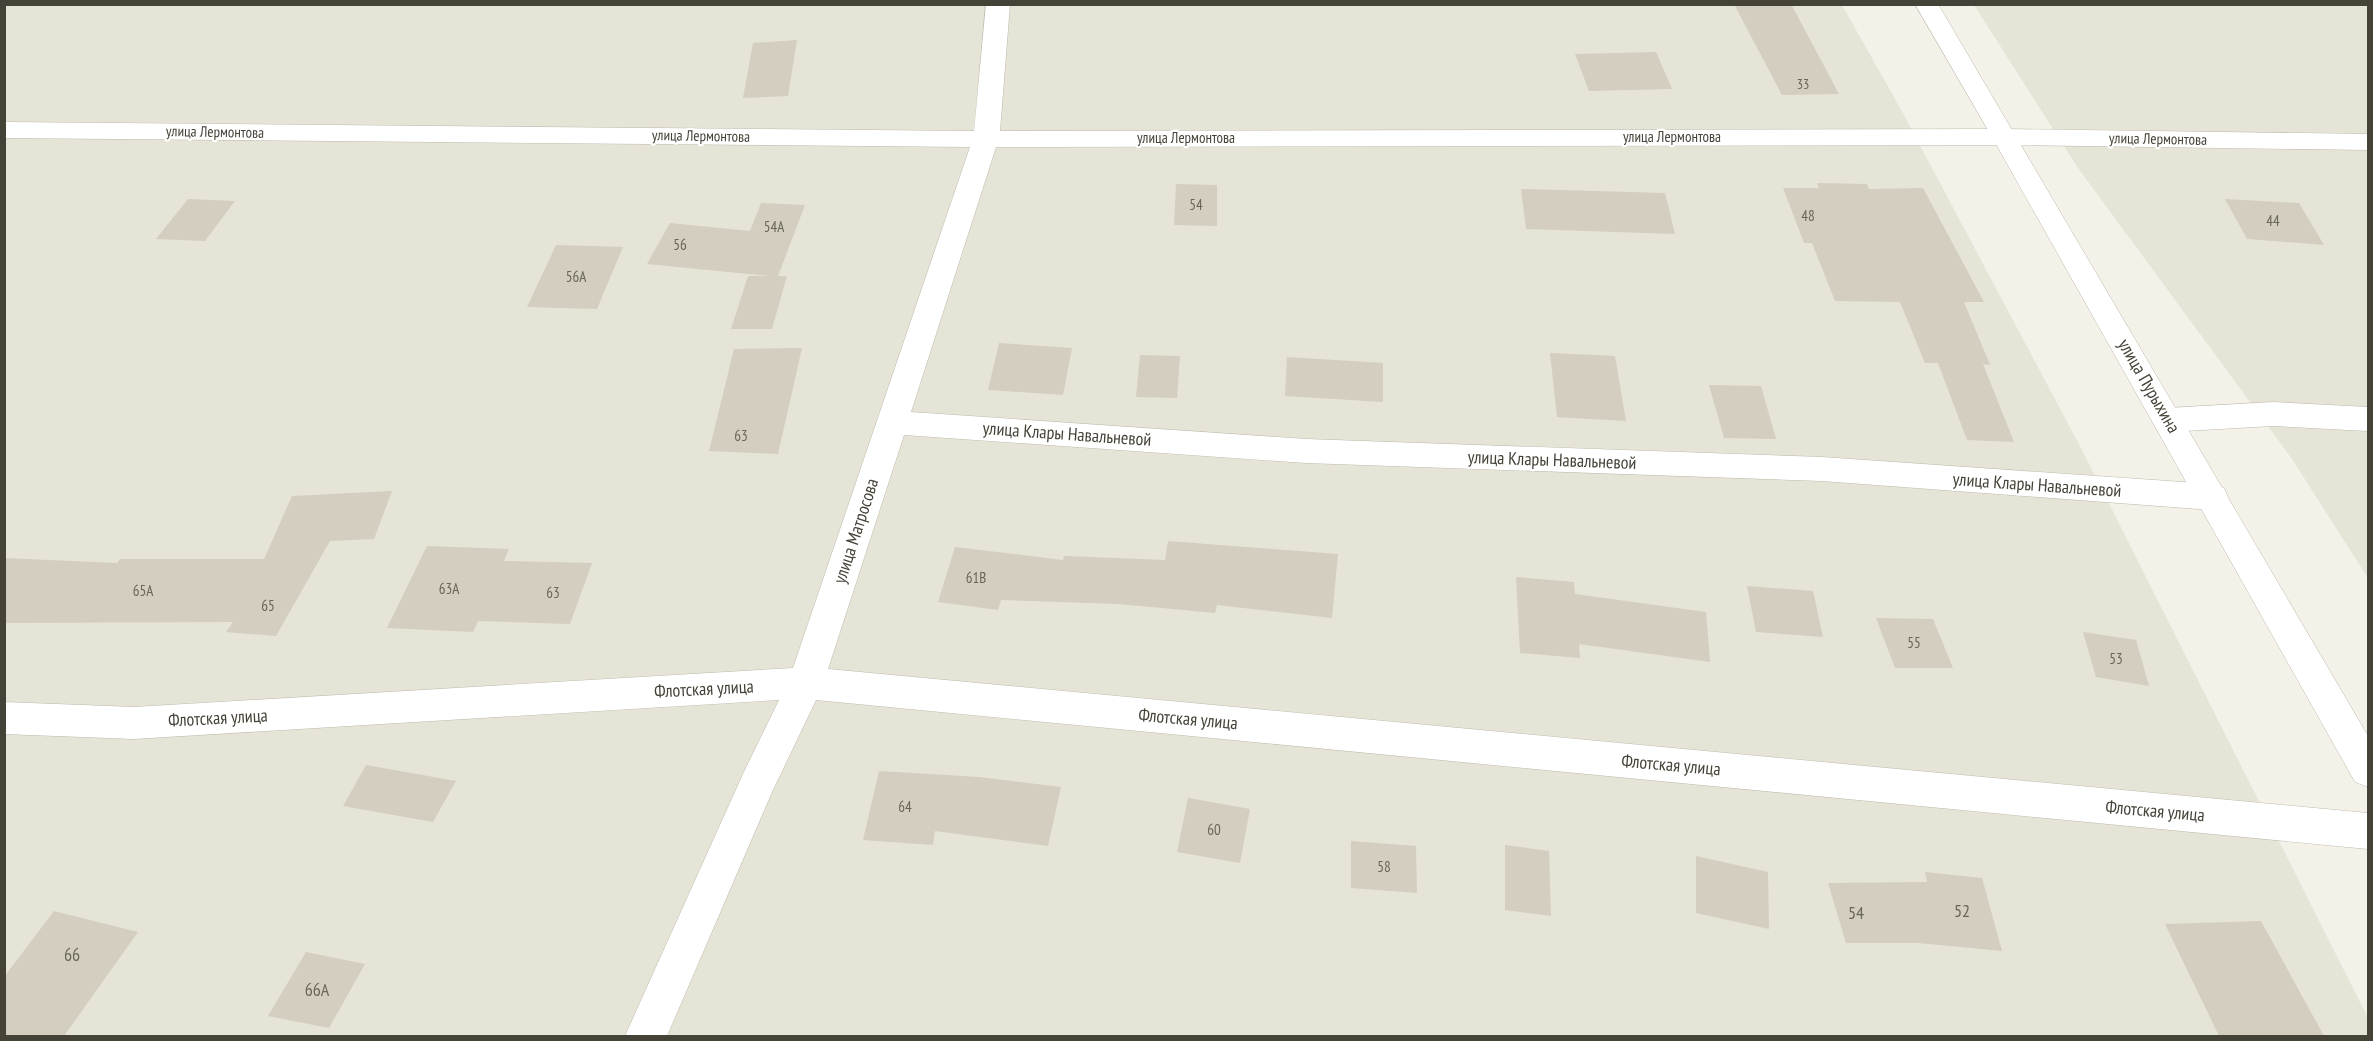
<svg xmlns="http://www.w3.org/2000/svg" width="2373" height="1041" font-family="'PT Sans Narrow',sans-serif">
	<rect width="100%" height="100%" fill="#f3f1e8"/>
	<path fill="#e6e4d7" d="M5 4 1842 5 1899 106 2081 448 2368 1018V1036H5Z
		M1974 5H2368V578L2292 459 2078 168Z"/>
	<path fill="#d3cebf" d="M1734 4H1791L1839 94 1782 95Z
		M797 40 788 96 743 98 753 43Z
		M1656 52 1672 89 1589 91 1575 54Z
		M1817 183 1867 184 1869 189 1923 188 1984 302H1964L1990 365 1983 364 2014 442 1967 440 1938 363H1925L1900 302 1835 301 1812 243H1804L1783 188H1819Z
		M1176 184 1217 185V226L1174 225Z
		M1521 189 1665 193 1675 234 1526 229Z
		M188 199 235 201 205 241 156 239Z
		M2225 199 2299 203 2324 245 2247 239Z
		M761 203 805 205 778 276H787L772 329H731L748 276H770L647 264 670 223 750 231Z
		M556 245 623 247 597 309 527 307Z
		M999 343 1072 348 1063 395 988 390Z
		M802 348 778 454 709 451 734 349Z
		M1550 353 1615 356 1626 421 1557 417Z
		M1140 355 1180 356 1177 398 1136 397Z
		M1287 357 1383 363V402L1285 396Z
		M1709 385 1761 386 1776 439 1724 438Z
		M392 491 374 539 330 541 276 636 226 632 233 622 4 623V558L117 563 120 559H264L292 496Z
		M1168 541 1338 554 1332 618 1217 605 1215 613 1119 604 1001 600 998 610 938 602 955 547 1063 560 1064 556 1165 560Z
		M427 546 509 549 504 561 592 563 570 624 478 621 473 632 387 628Z
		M1516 577 1574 582 1575 594 1706 612 1710 662 1579 644 1580 658 1520 653Z
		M1747 586 1813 591 1823 637 1756 632Z
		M1876 618 1933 619 1953 668H1895Z
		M2083 632 2136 640 2149 686 2096 677Z
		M366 765 456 781 433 822 343 806Z
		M879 771 979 777 1061 787 1048 846 935 831 933 845 863 840Z
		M1188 798 1250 809 1240 863 1177 852Z
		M1351 841 1416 846 1417 893 1351 888Z
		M1505 845 1549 851 1551 916 1505 910Z
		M1696 856 1768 872 1769 929 1696 913Z
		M1925 872 1982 878 2002 951 1918 943H1846L1828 883 1927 882Z
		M54 911 138 932 64 1036H4V977Z
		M2261 921 2324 1036H2219L2165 924Z
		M306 952 365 964 329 1028 268 1016Z"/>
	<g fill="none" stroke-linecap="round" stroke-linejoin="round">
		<defs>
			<path id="minor" d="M986 4H1010L1000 131 2005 129 2368 134V150L2005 145 996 147 911 412 1306 439 1822 457 2212 484 2224 488 2228 497 2224 506 2212 510 1822 481 1306 463 904 435 828 669 2368 813V849L816 700 772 792 667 1036H625L743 774 779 700 134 739 4 734V702L134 707 793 668 970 147 4 138V122L974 131Z
				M2273 402 2368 407V431L2273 426 2168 432 2157 428 2152 420 2157 412 2168 408Z"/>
			<path id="tertiary" d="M1915 4H1938L2368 736V787L2355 782 1992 137Z"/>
		</defs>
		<use href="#minor" stroke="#bdbaac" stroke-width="1"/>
		<use href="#tertiary" stroke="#bdbaac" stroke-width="1"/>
		<use href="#minor" fill="#fff" fill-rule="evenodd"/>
		<use href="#tertiary" fill="#fff" fill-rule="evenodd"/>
	</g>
	<g text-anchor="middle" stroke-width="4.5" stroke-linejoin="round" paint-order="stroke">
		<g font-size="14" fill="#686559">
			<text x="1803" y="89">33</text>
		</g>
		<g font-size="15" fill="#454237" stroke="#fff">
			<text transform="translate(215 132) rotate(1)" y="5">улица Лермонтова</text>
			<text transform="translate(701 136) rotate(1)" y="5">улица Лермонтова</text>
			<text x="1672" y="142">улица Лермонтова</text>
			<text x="1186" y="143">улица Лермонтова</text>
			<text transform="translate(2158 139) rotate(1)" y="5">улица Лермонтова</text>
		</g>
		<g font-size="15" fill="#686559">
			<text x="1196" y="210">54</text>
			<text x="1808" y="221">48</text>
			<text x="2273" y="226">44</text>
			<text x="774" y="232">54А</text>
			<text x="680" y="250">56</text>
			<text x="576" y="282">56А</text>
			<text x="741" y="441">63</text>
			<text x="976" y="583">61В</text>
			<text x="449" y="594">63А</text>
			<text x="143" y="596">65А</text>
			<text x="553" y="598">63</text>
			<text x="268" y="611">65</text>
			<text x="1914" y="648">55</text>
			<text x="2116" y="664">53</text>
			<text x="905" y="812">64</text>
			<text x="1214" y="835">60</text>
			<text x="1384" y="872">58</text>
		</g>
		<g font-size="18" fill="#454237" stroke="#fff">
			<text transform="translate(2149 386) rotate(60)" y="6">улица Пурыхина</text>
			<text transform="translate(1067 434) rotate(4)" y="6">улица Клары Навальневой</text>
			<text transform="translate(1552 460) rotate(2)" y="6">улица Клары Навальневой</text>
			<text transform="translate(2037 485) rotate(4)" y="6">улица Клары Навальневой</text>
			<text transform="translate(856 531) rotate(-72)" y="6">улица Матросова</text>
			<text transform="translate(704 689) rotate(-3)" y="6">Флотская улица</text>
			<text transform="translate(218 718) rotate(-3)" y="6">Флотская улица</text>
			<text transform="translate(1188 719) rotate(5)" y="6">Флотская улица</text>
			<text transform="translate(1671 765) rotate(5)" y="6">Флотская улица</text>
			<text transform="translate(2155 811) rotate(5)" y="6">Флотская улица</text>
		</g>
		<g font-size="18" fill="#686559">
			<text x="1962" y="917">52</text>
			<text x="1856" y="919">54</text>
			<text x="72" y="961">66</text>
			<text x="317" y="996">66А</text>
		</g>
	</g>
	<rect width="2373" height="1041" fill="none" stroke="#454237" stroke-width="12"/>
</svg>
